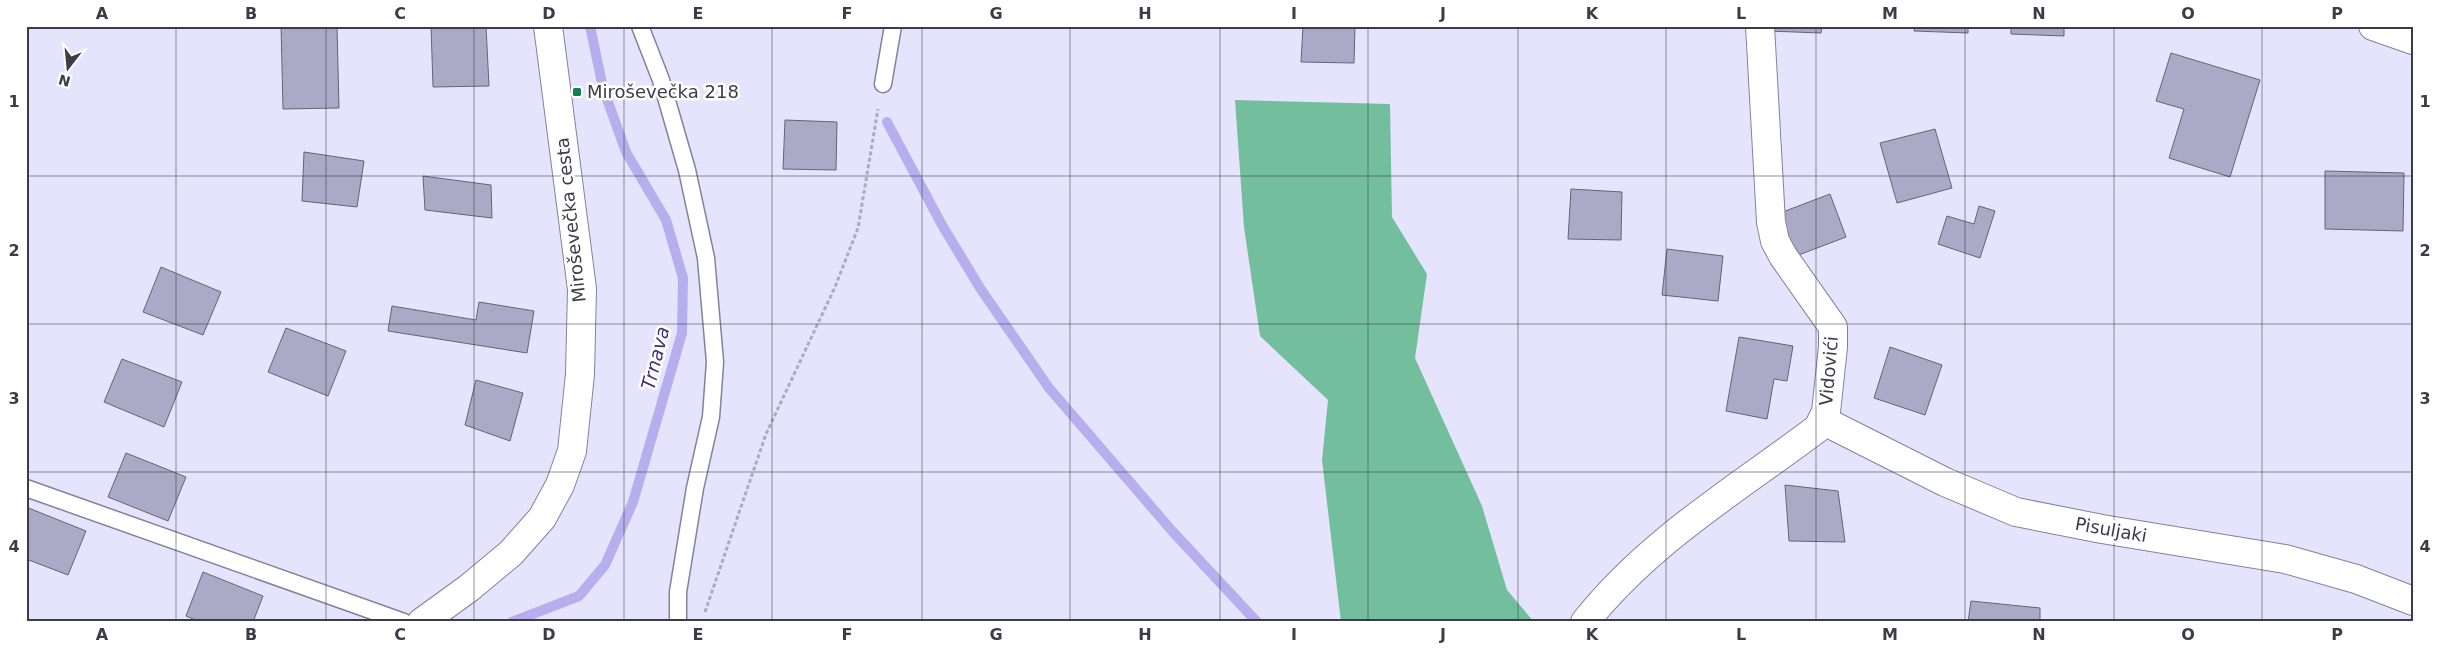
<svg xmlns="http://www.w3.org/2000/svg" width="2439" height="648" font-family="'DejaVu Sans',sans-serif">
	<rect width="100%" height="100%" fill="#e6e4fd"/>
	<path fill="#73be9d" d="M1235 100 1390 104 1392 217 1427 274 1415 358 1482 506 1507 590 1534 622H1341L1322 460 1328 400 1260 336 1244 227Z"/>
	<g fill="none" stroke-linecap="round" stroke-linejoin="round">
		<path stroke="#b6aeed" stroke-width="10" d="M887 122 942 225 980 288 1049 388 1173 532 1257 622
			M512 622 579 596 605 565 633 502 682 333 683 278 666 220 626 152 603 88 590 26"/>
	</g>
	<path fill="#aca9c6" stroke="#65627d" d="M281 26H337L339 108 283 109Z
		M431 26H486L489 86 433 87Z
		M1303 26H1355L1354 63 1301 62Z
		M1769 26H1822L1821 33 1768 31Z
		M1915 26H1968V33L1914 31Z
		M2011 26H2064V36L2011 34Z
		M2171 53 2260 80 2230 177 2169 158 2184 109 2156 101Z
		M785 120 837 122 836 170 783 169Z
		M1935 129 1952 188 1897 203 1880 143Z
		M304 152 364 161 357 207 302 201Z
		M2325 171 2404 173 2403 231 2325 229Z
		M423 176 491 185 492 218 425 210Z
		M1571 189 1622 192 1621 240 1568 239Z
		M1830 194 1846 237 1796 256 1780 213Z
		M1979 206 1995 211 1980 258 1938 244 1947 216 1974 224Z
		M1667 249 1723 256 1718 301 1662 295Z
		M161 267 221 292 203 335 143 312Z
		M479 302 534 311 527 353 388 331 392 306 476 320Z
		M286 328 346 351 328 396 268 372Z
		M1739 337 1793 346 1787 381 1774 379 1767 419 1726 411Z
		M1890 347 1942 365 1925 415 1874 398Z
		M122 359 182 382 164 427 104 402Z
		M476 380 523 393 510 441 465 425Z
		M126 453 186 477 168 521 108 497Z
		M1785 485 1838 491 1845 542 1789 541Z
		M26 507 86 531 68 575 26 559Z
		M203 572 263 596 253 622H200L186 616Z
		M1971 601 2040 608V622H1968Z"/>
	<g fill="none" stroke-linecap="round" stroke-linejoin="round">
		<defs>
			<path id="service" d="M640 26 661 80 687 170 706 258 715 362 711 417 695 488 678 592V622
				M883 84 893 26
				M26 488 404 622"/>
			<path id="minor" d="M2373 26 2413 40
				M1822 420 1945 482 2016 512 2102 529 2285 559 2356 579 2413 601
				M1585 622C1649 541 1737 489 1818 428L1826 412 1833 347V327L1783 256 1775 241 1771 222 1760 26"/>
			<path id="secondary" d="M422 622 469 588 511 553 542 518 560 485 572 451 580 374 582 289 548 26"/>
		</defs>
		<use href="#service" stroke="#84819d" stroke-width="19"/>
		<use href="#minor" stroke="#84819d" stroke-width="30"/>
		<use href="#secondary" stroke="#84819d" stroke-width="30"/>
		<path stroke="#adabc0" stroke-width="3" stroke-dasharray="4 2.5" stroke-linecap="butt" d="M705 612 766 434 835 287 858 228 878 109"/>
		<use href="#service" stroke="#fff" stroke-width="16"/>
		<use href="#minor" stroke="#fff" stroke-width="28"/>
		<use href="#secondary" stroke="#fff" stroke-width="28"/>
	</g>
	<path fill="none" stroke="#3c3b47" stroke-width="1" stroke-opacity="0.55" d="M176 26V622M326 26V622M474 26V622M624 26V622M772 26V622M922 26V622M1070 26V622M1220 26V622M1368 26V622M1518 26V622M1666 26V622M1816 26V622M1965 26V622M2114 26V622M2262 26V622M26 176H2413M26 324H2413M26 472H2413"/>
	<rect fill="#0e7e5b" stroke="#fff" stroke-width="2" x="572" y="87" width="10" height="10" rx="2.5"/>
	<g text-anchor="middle" stroke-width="5" stroke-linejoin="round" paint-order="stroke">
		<g font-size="18" fill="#3c3b47" stroke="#fff" text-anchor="start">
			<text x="587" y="98">Miroševečka 218</text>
		</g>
		<g font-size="18" fill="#3c3b47" stroke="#fff">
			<text transform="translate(571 220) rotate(-96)" y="6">Miroševečka cesta</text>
			<text transform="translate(1829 371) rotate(-85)" y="6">Vidovići</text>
			<text transform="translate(2111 530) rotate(10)" y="6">Pisuljaki</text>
		</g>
		<g font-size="19" font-style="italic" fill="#402f78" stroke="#fff">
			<text transform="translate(655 358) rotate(-76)" y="7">Trnava</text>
		</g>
	</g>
	<rect width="2439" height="648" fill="none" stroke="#ffffff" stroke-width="55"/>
	<g transform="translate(68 68) rotate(196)" stroke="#ffffff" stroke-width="4" paint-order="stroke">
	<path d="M0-4L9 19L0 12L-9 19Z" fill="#3c3b47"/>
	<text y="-8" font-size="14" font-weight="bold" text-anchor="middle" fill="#3c3b47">N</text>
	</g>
	<rect x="28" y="28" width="2384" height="592" fill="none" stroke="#3c3b47" stroke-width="2"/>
	<g font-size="16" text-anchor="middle" font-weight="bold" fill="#3c3b47">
		<text x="102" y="19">A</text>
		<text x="251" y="19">B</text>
		<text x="400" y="19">C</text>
		<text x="549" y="19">D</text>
		<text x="698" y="19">E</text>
		<text x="847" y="19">F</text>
		<text x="996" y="19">G</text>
		<text x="1145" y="19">H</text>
		<text x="1294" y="19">I</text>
		<text x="1443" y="19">J</text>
		<text x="1592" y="19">K</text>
		<text x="1741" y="19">L</text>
		<text x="1890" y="19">M</text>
		<text x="2039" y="19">N</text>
		<text x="2188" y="19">O</text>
		<text x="2337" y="19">P</text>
		<text x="14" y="107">1</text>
		<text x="2425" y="107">1</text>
		<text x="14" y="256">2</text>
		<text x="2425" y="256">2</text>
		<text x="14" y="404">3</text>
		<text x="2425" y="404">3</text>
		<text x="14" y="552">4</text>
		<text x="2425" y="552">4</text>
		<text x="102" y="640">A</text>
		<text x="251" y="640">B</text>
		<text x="400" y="640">C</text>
		<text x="549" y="640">D</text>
		<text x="698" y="640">E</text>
		<text x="847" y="640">F</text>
		<text x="996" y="640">G</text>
		<text x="1145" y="640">H</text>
		<text x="1294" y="640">I</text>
		<text x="1443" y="640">J</text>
		<text x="1592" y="640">K</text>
		<text x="1741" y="640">L</text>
		<text x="1890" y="640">M</text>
		<text x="2039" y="640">N</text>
		<text x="2188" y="640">O</text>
		<text x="2337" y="640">P</text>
	</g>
</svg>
